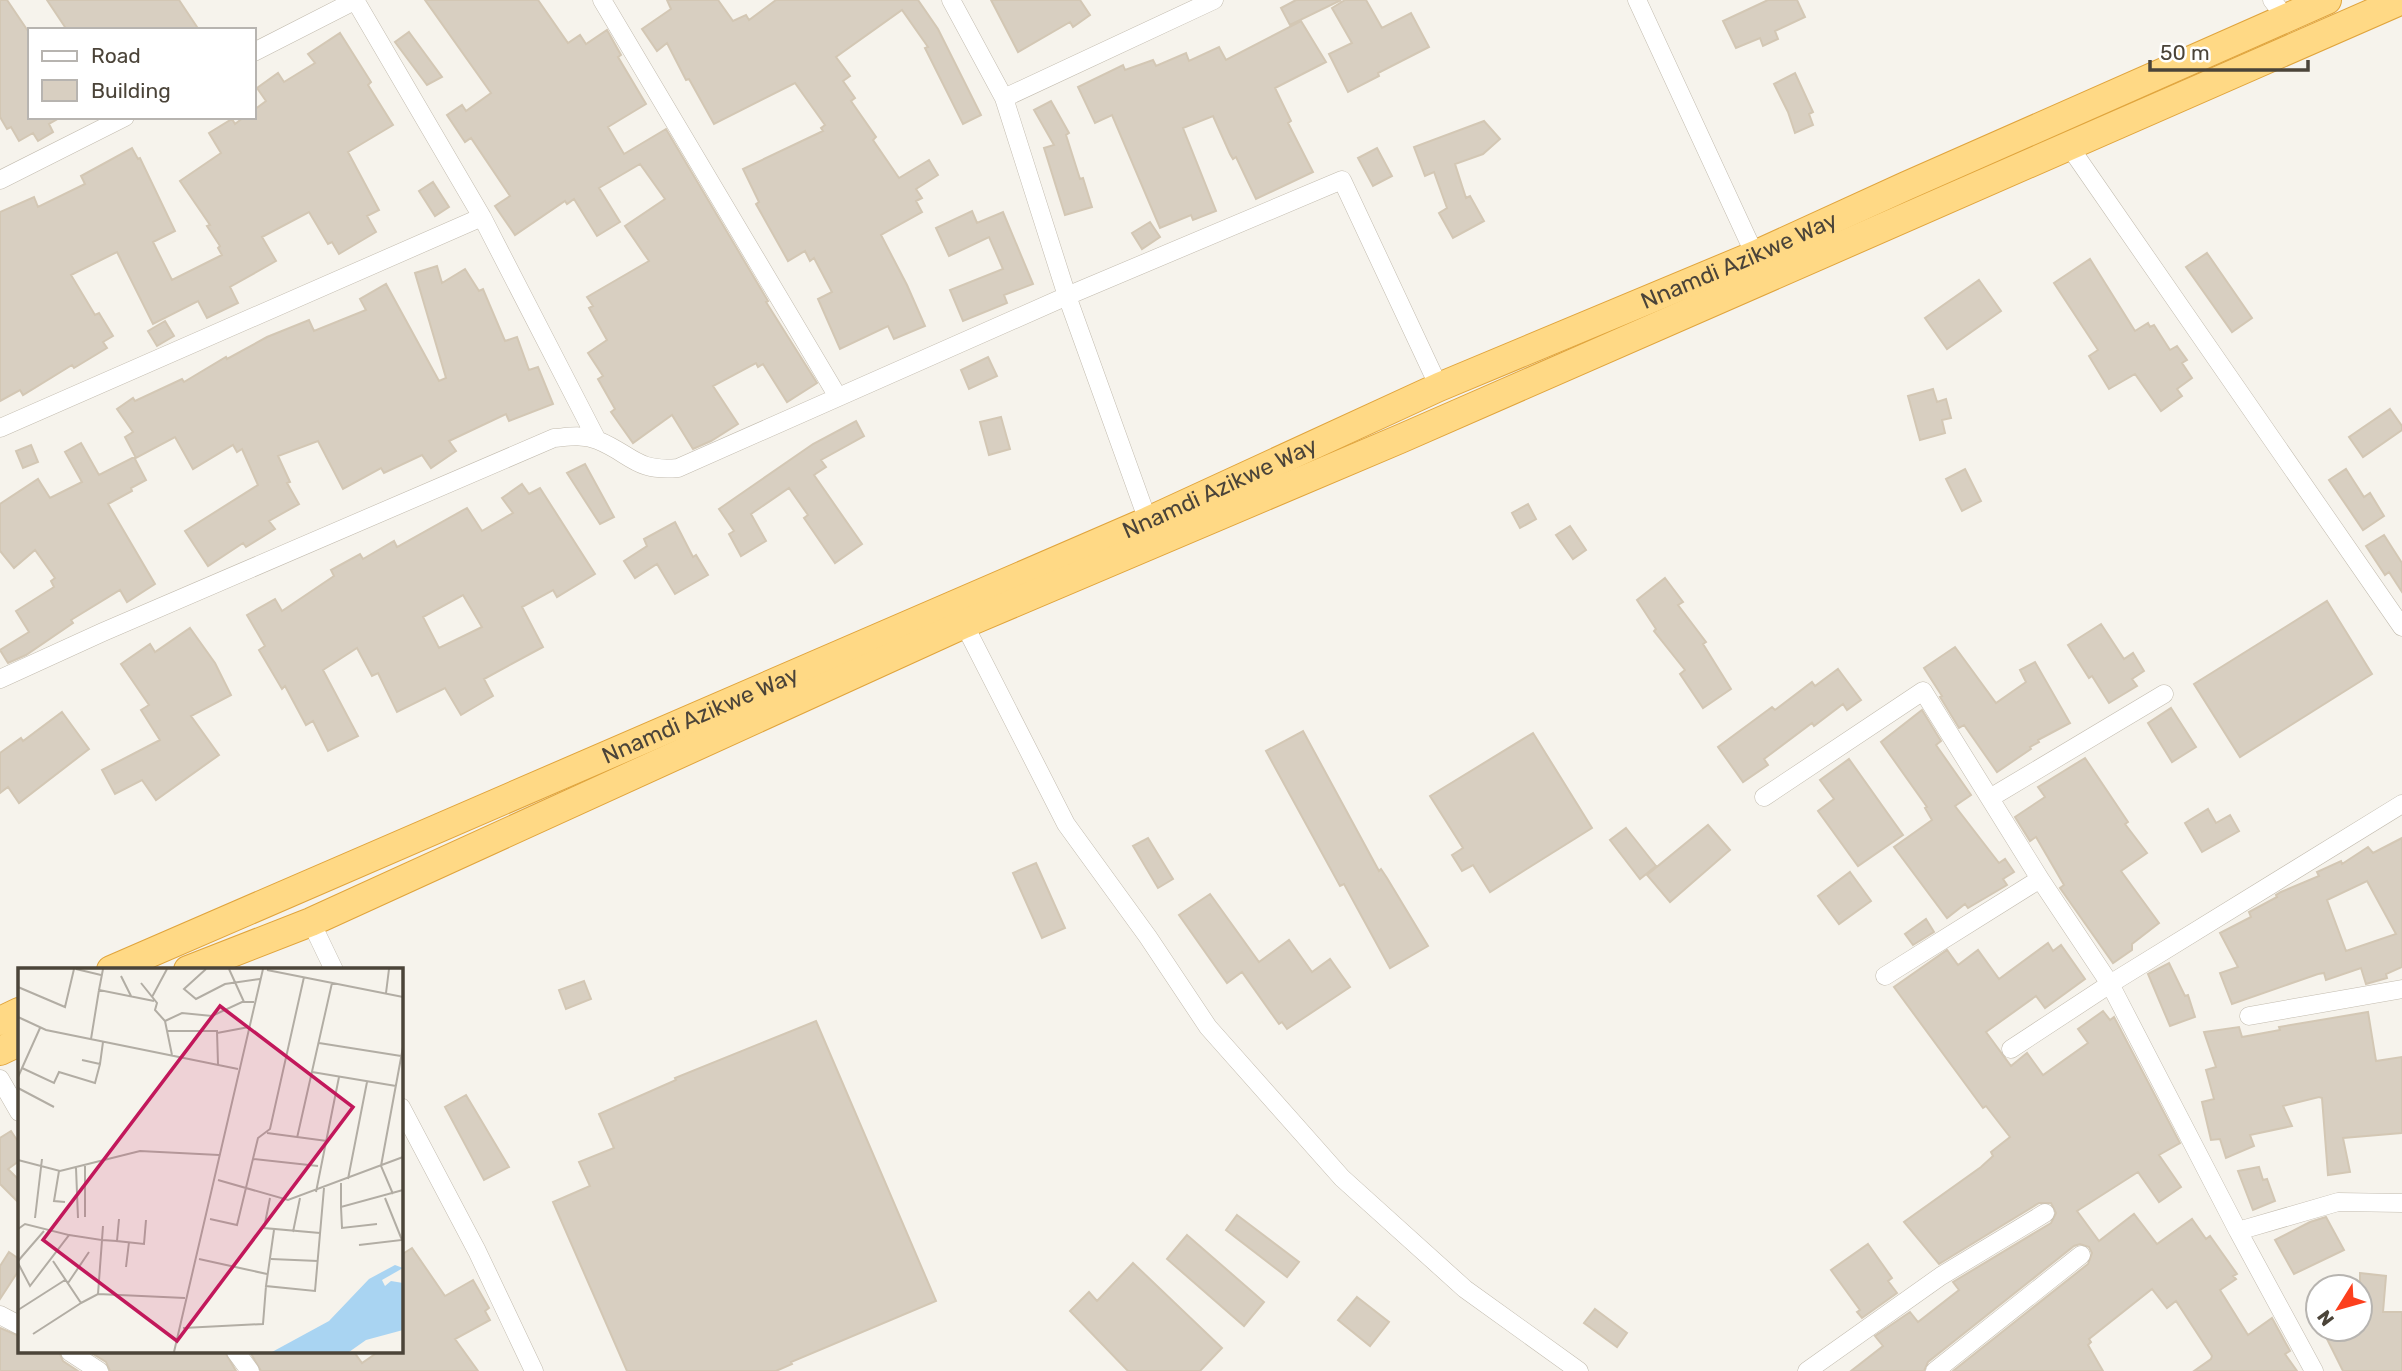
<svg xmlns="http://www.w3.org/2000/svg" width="2402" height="1371" font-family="Rubik,sans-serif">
	<rect width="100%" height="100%" fill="#f6f3ec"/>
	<path fill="#d8cfc1" stroke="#d3c7b4" stroke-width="2" fill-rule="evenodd" d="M0 0H7L30 34V117H61L49 124 53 132 38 141 33 133 19 141 11 127 7 129 0 117Z
		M47 0H179L199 30H67Z
		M425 0H538L568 43 580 35 586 44 607 30 621 55 618 57 646 104 608 127 624 154 666 129 768 301 766 302 817 383 787 402 763 364 758 367 756 363 713 386 738 424 711 441 693 449 672 415 633 443 611 412 615 409 598 379 603 376 588 353 607 340 589 308 593 306 587 297 649 261 625 226 665 199 640 164 599 188 620 222 597 236 574 199 567 204 565 201 515 235 495 206 510 196 471 138 465 142 447 115 462 105 466 111 491 93Z
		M667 0H718L733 21 746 15 749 20 776 0H918L938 29 981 115 963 124 925 48 928 47 902 10 836 57 850 76 843 81 855 98 851 101 876 137 873 140 899 178 929 160 938 175 916 189 922 198 916 201 922 212 881 235 907 285 925 326 894 339 888 326 840 349 818 299 832 292 814 258 810 261 805 251 788 261 756 204 759 202 743 169 823 131 821 128 825 125 795 83 714 124 689 79 686 80 667 43 657 51 642 29 671 9Z
		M991 0H1080L1090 15 1073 27 1070 22 1018 52Z
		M1296 0H1341L1290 25 1281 8Z
		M1345 0H1366L1382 28 1411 13 1429 47 1378 73 1379 76 1348 92 1329 54 1352 43 1332 8Z
		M1768 0H1797L1805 17 1775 31 1778 39 1763 46 1760 38 1736 48 1723 21Z
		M1301 21 1326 62 1275 88 1291 121 1288 123 1313 172 1256 199 1236 157 1233 159 1230 154 1213 116 1183 128 1216 211 1193 220 1191 215 1160 228 1112 115 1095 123 1078 87 1123 65 1125 70 1153 60 1156 66 1186 53 1189 61 1219 47 1226 60Z
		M409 32 442 77 427 85 395 42Z
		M340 33 371 82 368 85 393 125 348 152 379 210 367 216 376 232 339 254 332 242 328 244 309 212 262 237 276 261 230 287 238 303 207 318 198 301 153 324 117 252 71 275 95 315 99 313 113 336 103 342 107 348 74 368 72 365 23 395 20 390 0 401V212L34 197 38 207 85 184 81 176 132 148 138 159 140 158 175 231 153 242 172 280 222 255 218 248 220 246 207 226 210 225 180 181 221 153 209 133 232 119 235 124 244 117H254V110L266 101 257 88 278 73 284 82 315 63 308 54Z
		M1795 73 1813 112 1809 114 1813 125 1795 133 1788 112 1774 84Z
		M1051 101 1069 133 1066 135 1080 179 1083 178 1092 207 1065 215 1044 148 1054 145 1034 110Z
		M1484 121 1500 139 1483 154 1455 164 1466 198 1470 196 1484 221 1453 238 1439 213 1447 208 1434 172 1425 176 1414 147Z
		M1377 148 1392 176 1373 186 1358 158Z
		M433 182 449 207 435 216 419 191Z
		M972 211 977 223 1003 212 1033 284 1004 295 1007 303 963 321 950 290 1003 269 989 237 949 256 936 228Z
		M1150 222 1160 237 1142 249 1132 233Z
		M2207 253 2252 318 2232 332 2186 267Z
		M2090 259 2135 331 2148 323 2150 327 2154 325 2170 350 2177 346 2187 360 2182 363 2192 378 2177 389 2182 396 2161 411 2135 374 2109 389 2089 356 2098 350 2054 283Z
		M437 266 442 283 465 269 479 291 483 289 505 341 517 337 529 370 538 367 553 404 509 421 506 414 449 441 456 451 431 468 422 455 384 473 381 468 343 489 318 441 278 456 290 482 287 483 299 504 269 521 275 529 246 547 243 543 208 566 185 531 258 485 242 449 237 452 233 445 193 469 175 437 136 458 125 437 133 432 117 409 133 398 135 401 182 379 184 382 226 357 227 359 267 337 309 320 314 331 366 310 360 299 386 284 439 381 446 378 415 273Z
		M1979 280 2001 311 1947 349 1925 318Z
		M165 321 174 336 157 346 148 331Z
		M988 357 997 376 969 389 961 370Z
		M1933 389 1937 402 1946 399 1951 418 1942 420 1945 433 1920 440 1908 396Z
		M2390 409 2402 426V430L2363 457 2349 437Z
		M1001 417 1010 449 989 455 980 422Z
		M856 421 864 436 821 460 826 467 814 475 862 544 835 563 804 518 808 515 789 488 751 514 766 541 741 556 729 534 734 531 719 509 813 444Z
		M81 443 99 475 134 457 146 480 131 488 132 491 108 504 155 584 127 602 120 590 71 620 73 623 26 655 8 663 0 650 29 632 16 611 54 587 51 581 55 578 35 550 14 568 0 551V504L38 479 50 498 82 482 65 452Z
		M31 445 38 462 23 468 16 451Z
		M585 464 614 517 600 524 567 473Z
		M1965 469 1981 501 1962 511 1946 479Z
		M2346 469 2364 497 2370 493 2384 516 2363 530 2329 480Z
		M522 484 529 494 540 488 595 574 557 597 553 590 522 607 543 647 484 679 493 696 461 715 445 688 397 712 378 673 372 676 357 648 323 670 358 736 328 751 313 721 306 725 285 686 282 689 259 650 265 646 247 615 275 599 282 611 334 576 331 570 360 554 363 559 394 541 397 547 467 508 482 531 513 513 502 498ZM463 595 482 627 439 648 423 617Z
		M1528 504 1536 519 1520 528 1512 513Z
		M675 522 693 557 696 555 708 575 675 594 657 564 635 578 624 561 647 546 644 539Z
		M1570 526 1586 550 1573 559 1556 535Z
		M2384 535 2402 563V592L2389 572 2385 575 2366 546Z
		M1665 578 1683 602 1678 605 1706 642 1703 644 1731 689 1703 708 1680 674 1685 670 1654 631 1656 629 1637 600Z
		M2327 601 2372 674 2240 757 2194 684Z
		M2101 624 2124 659 2133 653 2144 671 2132 679 2137 686 2109 703 2092 676 2089 678 2068 645Z
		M190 628 215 663 231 695 191 716 219 755 156 800 142 780 115 794 102 770 160 740 141 710 149 705 121 664 150 644 155 652Z
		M1955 647 1996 703 2026 682 2020 670 2035 662 2070 723 2038 740 2039 742 2030 747 2031 749 1997 772 1964 725 1959 728 1940 697 1942 696 1924 668Z
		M1838 669 1861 700 1847 710 1843 704 1814 726 1812 723 1764 759 1768 765 1743 782 1718 747 1772 707 1775 710 1812 682 1815 686Z
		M2171 708 2196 747 2172 762 2148 723Z
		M1922 710 1941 741 1936 745 1971 795 1955 806 1999 863 2005 859 2014 872 2003 879 2007 885 1968 908 1965 904 1947 918 1894 847 1932 820 1925 808 1927 807 1881 742Z
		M62 712 89 749 19 803 8 787 0 793V753L21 738 23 741Z
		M1303 731 1379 871 1381 869 1387 878 1428 946 1390 968 1344 884 1340 886 1266 751Z
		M1533 733 1592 828 1490 892 1473 865 1462 871 1452 855 1463 848 1430 796Z
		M2085 758 2128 822 2125 824 2147 853 2121 871 2159 923 2132 944V950L2113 963 2060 888 2064 885 2036 837 2030 841 2015 817 2045 797 2038 787Z
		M1849 759 1903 835 1858 866 1818 811 1834 799 1820 780Z
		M2208 809 2216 823 2230 815 2239 831 2202 852 2185 823Z
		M1708 825 1730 850 1670 902 1647 875Z
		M1626 828 1656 866 1640 879 1610 840Z
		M1148 838 1173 879 1158 888 1133 846Z
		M2402 838V967L2386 974 2387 978 2366 984 2361 968 2326 980 2324 973 2318 974 2232 1004 2220 973 2238 967 2220 933 2251 917 2249 912 2277 897 2276 895 2281 892 2319 876 2317 872 2341 861 2342 864 2368 847 2373 853ZM2367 881 2396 934 2346 951 2327 900Z
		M1036 863 1065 928 1042 938 1013 873Z
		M1850 872 1871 901 1839 924 1818 896Z
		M1210 894 1259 962 1289 940 1312 972 1330 959 1350 987 1287 1029 1282 1022 1279 1024 1242 972 1227 983 1179 915Z
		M1926 919 1934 932 1913 945 1905 934Z
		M2048 943 2053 951 2061 945 2085 979 2045 1008 2036 996 1986 1032 2011 1066 2027 1053 2043 1075 2088 1043 2078 1029 2103 1011 2110 1020 2114 1017 2180 1143 2159 1155 2181 1187 2159 1202 2138 1172 2077 1211 2099 1241 2134 1214 2157 1244 2192 1219 2206 1239 2210 1236 2237 1274 2233 1276 2236 1279 2220 1290 2248 1335 2272 1318 2290 1351 2285 1354 2297 1371H2194L2211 1359 2212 1356 2176 1301 2167 1308 2152 1289 2089 1339 2091 1342 2088 1345 2103 1371H1953L2088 1264 2092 1253 2089 1247 2080 1244 2074 1246 1928 1362 1924 1371H1851L1883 1346 1875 1336 1910 1312 1918 1322 1959 1290 1953 1282 2051 1223 2056 1213 2051 1203H2039L1939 1264 1904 1222 1981 1167 1993 1156 1991 1152 2010 1137 1986 1106 1983 1108 1894 987 1947 950 1958 965 1978 950 1999 979Z
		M2169 963 2185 996 2188 995 2195 1017 2170 1026 2148 974Z
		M584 981 591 999 566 1009 559 990Z
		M2368 1012 2376 1061 2402 1057V1133L2343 1138 2350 1172 2328 1175 2322 1098 2319 1097 2283 1106 2292 1126 2250 1135 2254 1146 2226 1158 2220 1139 2211 1140 2202 1102 2214 1099 2206 1070 2216 1067 2204 1032 2239 1027 2242 1037 2280 1030 2279 1027Z
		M816 1021 936 1301 791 1362 792 1364 776 1371H627L553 1202 590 1186 579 1162 614 1148 599 1114 676 1080 675 1078Z
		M466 1095 509 1167 484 1180 445 1107Z
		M11 1131 19 1143V1161L8 1169 19 1180V1203L0 1184V1138Z
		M2259 1167 2263 1180 2267 1179 2275 1201 2253 1210 2238 1171Z
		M1237 1215 1299 1262 1287 1277 1226 1230Z
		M2326 1217 2344 1250 2294 1274 2275 1240 2310 1222Z
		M1187 1235 1264 1302 1244 1326 1167 1259Z
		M1868 1244 1892 1278 1888 1281 1897 1293 1862 1318 1857 1312 1860 1310 1831 1270Z
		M412 1248 445 1296 473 1280 489 1308 485 1311 490 1320 455 1339 478 1371H261L250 1352H354L362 1363 378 1352H401V1255Z
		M9 1252 19 1259V1270L0 1299V1266Z
		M1133 1263 1222 1348 1200 1371H1128L1070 1311 1089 1292 1097 1301Z
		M2360 1273 2386 1276 2383 1312H2402V1371H2343L2322 1329H2361L2364 1292H2360Z
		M1357 1297 1389 1322 1370 1346 1338 1320Z
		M1595 1309 1627 1333 1617 1347 1584 1323Z
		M0 1328 19 1336V1352H59L63 1361 78 1371H0Z
		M90 1352H225L236 1371H110L106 1362Z"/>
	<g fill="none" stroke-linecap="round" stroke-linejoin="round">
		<defs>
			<path id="minor" d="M355 0 482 217 597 440
				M602 0 838 397
				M951 0 1004 98 1067 296 1148 521
				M1637 0 1755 255
				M2272 0 2286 18
				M254 52 356 0
				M1004 98 1214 0
				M2069 146 2402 627
				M0 180 125 117
				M0 428 482 217
				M964 624 1066 824 1148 937 1208 1027 1342 1178 1465 1289 1579 1371
				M0 679 103 632 554 438C568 437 583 434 597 440 632 454 635 472 678 468L1067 296 1342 180 1439 387
				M1764 797 1923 691 2040 879 1885 976
				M1990 798 2164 694
				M311 922 334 970
				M2249 1016 2402 989
				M2011 1049 2110 984 2040 879
				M0 1079 19 1112
				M401 1107 477 1251 534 1371
				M2238 1231 2110 984 2402 804
				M0 1315 19 1325
				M70 1352 99 1371
				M236 1352 250 1371
				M1807 1371 1941 1276 2045 1213
				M1935 1371 2081 1255
				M2314 1371 2238 1231 2338 1202 2402 1203"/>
			<g id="trunk">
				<path id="s1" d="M111 970 1148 521 1439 387 1755 255 1906 186 2327 0"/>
				<path d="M188 970 311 922 964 624 1400 439 2402 0"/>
				<path d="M0 1021 19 1012"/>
				<path d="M0 1051 19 1042"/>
			</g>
		</defs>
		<use href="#minor" stroke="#c2bbae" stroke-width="19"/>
		<use href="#trunk" stroke="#e0a43c" stroke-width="30"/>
		<use href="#minor" stroke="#fff" stroke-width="18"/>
		<use href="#trunk" stroke="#ffd985" stroke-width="28"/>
	</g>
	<g text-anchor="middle" stroke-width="5" stroke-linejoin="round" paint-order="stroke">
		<g font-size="23" fill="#4b4439" stroke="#fff">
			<text dy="8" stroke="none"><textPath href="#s1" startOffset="1776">Nnamdi Azikwe Way</textPath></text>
			<text dy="8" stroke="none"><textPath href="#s1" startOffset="1209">Nnamdi Azikwe Way</textPath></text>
			<text dy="8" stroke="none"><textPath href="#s1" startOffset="642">Nnamdi Azikwe Way</textPath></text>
		</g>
	</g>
	<g transform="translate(18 968)">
		<rect width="385" height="385" fill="#f6f3ec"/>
		<path d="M377 297 385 300 364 312 367 318 373 313 385 315V362L348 372 331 384H254L311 353 351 311Z" fill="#a9d4f2"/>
		<path fill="none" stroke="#b2ada4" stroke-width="2" d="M58 1 83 7M85 1 81 22 136 33M188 1 166 21 178 31 207 16 242 11M211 1 226 34M249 2 385 29M103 8 113 28M123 15 139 35 137 42 147 53 154 87M0 19 47 39 56 1M368 25 371 1M134 29 149 1M0 49 28 62 220 101M147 53 164 45 194 48 224 34H236M150 63H199L200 96M199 65 231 59M73 71 81 22M301 75 383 88M64 92 82 96 85 74M4 100 36 115 41 104 77 115 82 96M294 104 378 118M0 109 22 60M0 120 36 139M249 165 309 173M279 170 314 15M235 191 300 198M0 192 42 203 122 183 201 187M58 200 60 250M41 203 36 233 47 234M330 211 349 114M200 212 270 232 385 189M323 215V239L385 222M298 224 321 109M375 226 363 198 385 79M252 230 246 260 302 265M323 239 324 260 359 256M67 249V198M17 250 24 191M101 251 99 273 126 276 128 252M192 251 219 257 240 170 252 161 286 9M85 258 84 272 99 273M0 261 7 256 51 267 12 318 0 295M256 262 248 318 297 323 306 220M275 264 282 230M51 267 84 272 80 326M341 277 384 272 367 230M181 291 249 306M253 291 300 293M0 293 26 263M108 299 111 274M50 315 71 284M63 335 80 326 167 330M0 342 47 312M165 360 245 356 248 318M15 366 63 335 35 293M156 384 245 1"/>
		<path fill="#c2185b" fill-opacity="0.15" stroke="#c2185b" stroke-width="3.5" d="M202 38 335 139 159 373 25 272Z"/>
		<rect width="385" height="385" fill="none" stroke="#4b4439" stroke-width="3.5"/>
	</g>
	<rect x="28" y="28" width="228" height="91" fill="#ffffff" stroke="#b7b4b0" stroke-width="2"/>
	<rect x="42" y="51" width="35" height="10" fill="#ffffff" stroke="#b7b4b0" stroke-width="2"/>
	<text x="91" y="63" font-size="21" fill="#4b4439">Road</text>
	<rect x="42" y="80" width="35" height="21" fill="#d8cfc1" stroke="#b7b4b0" stroke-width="2"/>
	<text x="91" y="98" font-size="21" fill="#4b4439">Building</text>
	<g transform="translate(2339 1308) rotate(233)"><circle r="33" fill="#ffffff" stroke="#b7b4b0" stroke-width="2"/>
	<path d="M0-5L12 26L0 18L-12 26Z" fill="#fc3f1d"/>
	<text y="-10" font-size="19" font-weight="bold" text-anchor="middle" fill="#4b4439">N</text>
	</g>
	<path d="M2150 60v10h158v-10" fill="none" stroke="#4b4439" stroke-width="3.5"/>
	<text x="2160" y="60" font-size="21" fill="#4b4439" stroke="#ffffff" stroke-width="5" paint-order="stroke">50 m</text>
</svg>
